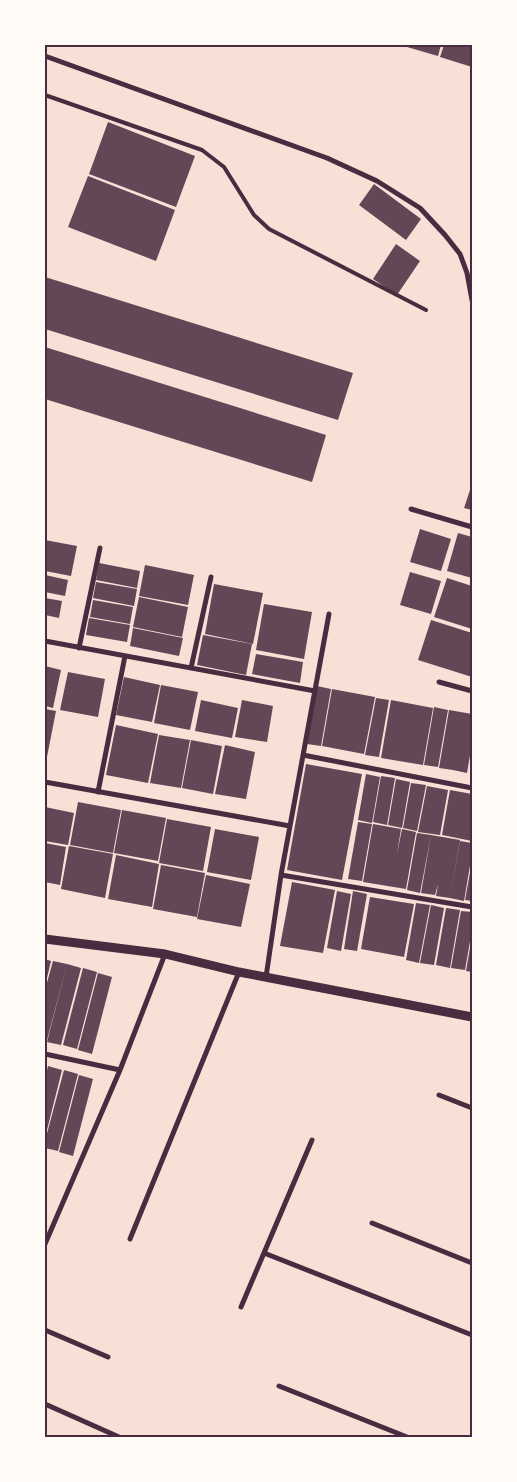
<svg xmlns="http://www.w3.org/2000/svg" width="517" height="1482" font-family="'Work Sans',sans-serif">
	<rect width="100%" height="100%" fill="#f7e1d7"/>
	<path fill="#644757" d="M400 45H441L438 56Z
		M444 45H472V67L440 57Z
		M108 122 195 156 176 207 89 174Z
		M88 176 175 210 156 261 68 227Z
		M374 184 421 219 406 240 359 205Z
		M396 244 420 261 397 295 373 279Z
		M45 277 353 373 338 420 45 329Z
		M45 347 326 435 312 482 45 399Z
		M472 484V510L464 508Z
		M420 529 451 539 441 571 410 562Z
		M458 533 472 537V578L447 571Z
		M45 540 77 546 71 576 45 571Z
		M99 563 140 571 137 588 96 580Z
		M145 565 194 575 188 605 139 596Z
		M410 572 441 581 431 614 400 605Z
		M45 575 68 580 65 596 45 592Z
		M447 578 472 586V629L434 617Z
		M96 582 137 589 134 606 93 598Z
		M214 584 263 593 253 644 205 634Z
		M139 597 188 607 182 637 133 627Z
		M45 598 62 601 59 618 45 615Z
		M93 600 133 607 130 624 90 617Z
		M264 604 312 612 304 659 256 650Z
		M89 618 130 625 127 642 86 635Z
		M431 620 472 633V677L418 660Z
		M133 628 183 638 179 656 130 646Z
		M203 635 252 644 246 675 197 665Z
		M256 654 303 662 300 683 252 674Z
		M45 666 61 670 53 708 45 706Z
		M68 672 105 679 98 717 60 710Z
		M124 677 160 685 152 722 116 715Z
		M161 685 198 692 190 730 154 723Z
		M317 686 331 689 321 746 307 744Z
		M332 689 375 697 364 754 322 746Z
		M376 698 389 700 379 757 365 755Z
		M201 700 238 708 232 738 195 731Z
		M242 700 273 706 267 742 235 737Z
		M391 700 433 708 423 765 381 758Z
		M434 707 448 710 438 767 424 765Z
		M45 709 56 711 46 762H45Z
		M449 710 472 714V744L467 773 453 770 455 759 453 770 439 768Z
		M116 725 158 734 148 783 106 775Z
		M159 735 190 740 181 788 150 783Z
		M191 740 222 746 213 794 182 788Z
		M225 745 255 752 246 799 215 794Z
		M306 764 362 774 342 880 287 870Z
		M366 774 380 777 372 823 358 820Z
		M381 776 395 778 387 825 373 822Z
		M396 779 410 782 402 828 388 825Z
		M411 783 426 785 417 831 403 828Z
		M427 786 448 790 440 835 418 832Z
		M450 790 472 794V841L442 835Z
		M78 802 121 810 113 853 70 845Z
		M45 807 74 813 68 845 45 841Z
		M122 810 166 818 158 861 114 853Z
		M167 819 211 827 203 871 159 863Z
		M358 822 372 824 362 881 348 879Z
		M373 824 401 829 397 854 402 829 416 832 406 889 363 882Z
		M215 829 259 837 251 880 207 872Z
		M417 833 431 835 420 893 407 890Z
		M431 835 460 840 450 898 436 896 438 884 435 895 421 893Z
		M460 841 472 843V854L464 901 450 898Z
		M45 843 66 847 60 885 45 882Z
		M69 846 113 854 105 898 61 889Z
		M116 855 159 864 152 907 108 899Z
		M161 865 205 873 197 917 153 909Z
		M471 867H472V901L465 900Z
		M206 875 250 884 241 927 197 919Z
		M292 882 335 890 323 953 280 946Z
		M337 891 351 894 341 951 327 948Z
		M353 891 367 894 357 951 344 949Z
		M370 897 414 904 404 957 361 949Z
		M416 903 430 905 419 963 406 960Z
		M431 905 444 908 434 965 420 963Z
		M446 908 460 910 450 968 436 965Z
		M461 911 472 912V930L465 970 451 968Z
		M471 942H472V972L466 971Z
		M45 959 51 961 46 982H45Z
		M53 961 67 964 46 1044 45 990Z
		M67 964 81 968 61 1045 47 1042Z
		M83 968 97 972 77 1049 63 1045Z
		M98 973 112 977 92 1054 78 1050Z
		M48 1066 62 1070 46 1134 45 1079Z
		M64 1070 78 1074 58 1151 45 1148V1141Z
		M79 1075 93 1079 73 1156 59 1152Z"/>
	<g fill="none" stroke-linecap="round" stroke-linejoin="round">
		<path stroke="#4a2c40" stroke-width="4" d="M45 95 202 150 224 167 254 215 269 229 426 310"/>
		<path stroke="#4a2c40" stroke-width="5" d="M45 56 327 158 377 181 420 208 445 235 460 254 467 273 472 300
			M411 509 472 527
			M45 641 315 691
			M79 648 100 548
			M191 668 211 577
			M439 682 472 691
			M303 755 472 788
			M45 782 290 826
			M98 792 125 656
			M281 875 472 907
			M266 977 281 875 329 614
			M45 1054 120 1070
			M439 1095 472 1108
			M372 1223 472 1263
			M130 1239 239 972
			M45 1244 120 1070 165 954
			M264 1253 472 1335
			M241 1307 312 1140
			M45 1330 108 1357
			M279 1386 407 1437
			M45 1404 119 1437"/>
		<path stroke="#4a2c40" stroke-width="9" d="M45 939 165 954 239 972 472 1017"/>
	</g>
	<rect width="517" height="1482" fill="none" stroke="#fffaf5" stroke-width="92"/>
	<rect x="46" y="46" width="425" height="1390" fill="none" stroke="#4a2c40" stroke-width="2"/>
</svg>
